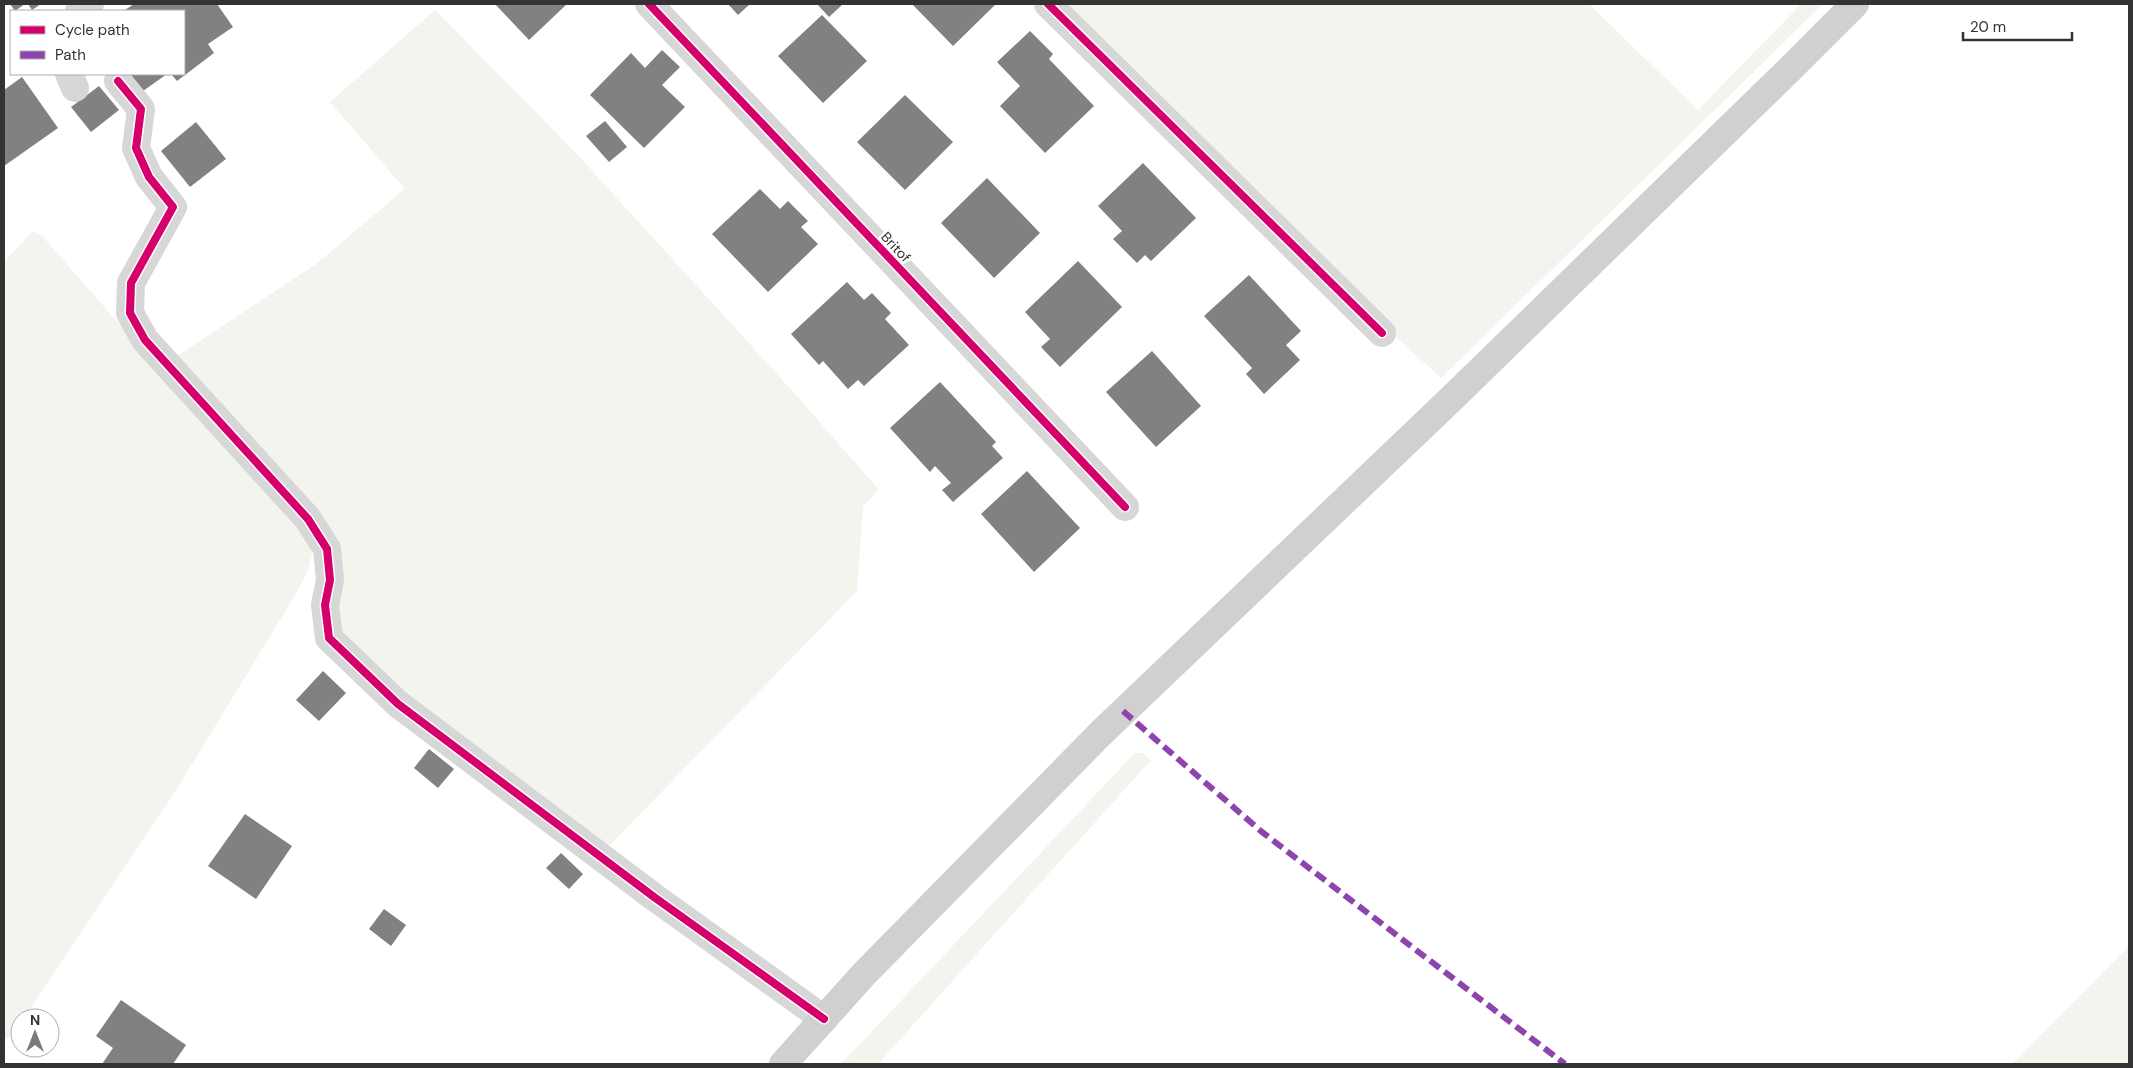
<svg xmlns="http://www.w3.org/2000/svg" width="2133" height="1068" font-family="'DM Sans',sans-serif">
	<rect width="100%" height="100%" fill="#fff"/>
	<path fill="#f1f5ed" d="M1058 4H1589L1698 110 1801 4H1823L1441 378 1343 289Z
		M435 10 574 151 787 385 879 490 863 506 857 591 606 849 368 664 340 633 336 614 339 564 173 359 316 264 405 189 330 102Z
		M33 231 43 237 314 546 307 573 294 597 175 792 24 1018H20C20 1028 12 1036 4 1040V262Z
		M1135 753H1142L1151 760 878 1064H841Z
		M2129 946V1064H2012Z"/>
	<path fill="#818181" d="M10 4H25L15 11Z
		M28 4H41L32 10Z
		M134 4H217L233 27 208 44 214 53 177 81 171 74H184V11H125V10Z
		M495 4H567L529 40Z
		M728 4H750L738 15Z
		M817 4H843L829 17Z
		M912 4H996L953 46Z
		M822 15 867 61 823 103 778 56Z
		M1030 31 1053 54 1049 59 1094 106 1045 153 1000 106 1020 86 997 62Z
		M662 50 680 67 662 85 685 107 644 148 590 95 631 53 645 68Z
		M130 74H167L143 91Z
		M22 77 58 128 4 166V90Z
		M99 86 119 110 91 132 71 107Z
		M905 95 953 142 905 190 857 142Z
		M605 121 627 147 609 162 586 136Z
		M196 122 226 159 190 187 161 151Z
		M1143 163 1196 218 1151 261 1145 255 1137 263 1113 239 1122 231 1098 206Z
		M987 178 1040 233 994 278 941 223Z
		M760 189 780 209 788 201 808 221 801 227 818 244 768 292 712 234Z
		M1078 261 1122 307 1060 367 1041 347 1050 339 1025 312Z
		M1249 275 1301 331 1286 345 1300 360 1264 394 1246 374 1252 368 1204 316Z
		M847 282 864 300 872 293 891 313 885 319 909 345 864 386 858 380 848 389 823 361 819 365 791 334Z
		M1152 351 1201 406 1156 447 1106 392Z
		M940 382 996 442 992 446 1003 458 953 502 942 490 951 483 935 466 930 472 890 428Z
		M1027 471 1080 528 1034 572 981 514Z
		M323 671 346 693 319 721 296 700Z
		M429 749 454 769 438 788 414 768Z
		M245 814 292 846 256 899 208 866Z
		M561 853 583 874 569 889 546 868Z
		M384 909 406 925 391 946 369 929Z
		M121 1000 186 1045 173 1064H102L113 1048 96 1036Z"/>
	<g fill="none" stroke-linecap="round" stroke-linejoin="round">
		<path stroke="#d7d7d7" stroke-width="28" d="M649 4 1125 507
			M1048 4 1382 333
			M79 11 90 4
			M69 74 75 88
			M118 81 141 109 136 148 149 177 173 207 131 283 130 313 145 340 308 519 327 549 330 580 325 605 329 638 398 704 654 897 824 1019"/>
		<path stroke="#d0d0d0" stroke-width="28" d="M783 1064 864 974 1101 733 1449 401 1791 68 1855 4"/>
		<path stroke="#8e44ad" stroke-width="6" stroke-dasharray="12 6" stroke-linecap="butt" d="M1123 711 1262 832 1565 1064"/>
		<defs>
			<path id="cycleway" d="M649 4 1125 507
				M1048 4 1382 333
				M118 81 141 109 136 148 149 177 173 207 131 283 130 313 145 340 308 519 327 549 330 580 325 605 329 638 398 704 654 897 824 1019"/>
		</defs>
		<use href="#cycleway" stroke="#fff" stroke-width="11"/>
		<use href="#cycleway" stroke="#d6006c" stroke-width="8"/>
	</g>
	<g text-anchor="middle" stroke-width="5" stroke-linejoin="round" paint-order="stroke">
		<g font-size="14" fill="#333" stroke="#fff">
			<text transform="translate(896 247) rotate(47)" y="5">Britof</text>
		</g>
	</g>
	<rect width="2133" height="1068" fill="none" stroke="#333333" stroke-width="10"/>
	<rect x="10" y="10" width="175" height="65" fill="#ffffff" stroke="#adadad"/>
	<rect x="20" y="26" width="25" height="8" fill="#d6006c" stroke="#adadad"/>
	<text x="55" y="35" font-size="15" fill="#333333">Cycle path</text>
	<rect x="20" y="51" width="25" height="8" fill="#8e44ad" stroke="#adadad"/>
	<text x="55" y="60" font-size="15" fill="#333333">Path</text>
	<g transform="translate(35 1033)"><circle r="24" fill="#ffffff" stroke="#adadad"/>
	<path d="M0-4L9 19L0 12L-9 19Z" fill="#7a7a7a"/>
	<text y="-8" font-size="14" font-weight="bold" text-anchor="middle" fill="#333333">N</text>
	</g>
	<path d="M1963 32v8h109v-8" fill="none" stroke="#333333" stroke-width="2.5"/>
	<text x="1970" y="32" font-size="15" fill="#333333" stroke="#ffffff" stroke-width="4" paint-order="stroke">20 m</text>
</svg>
